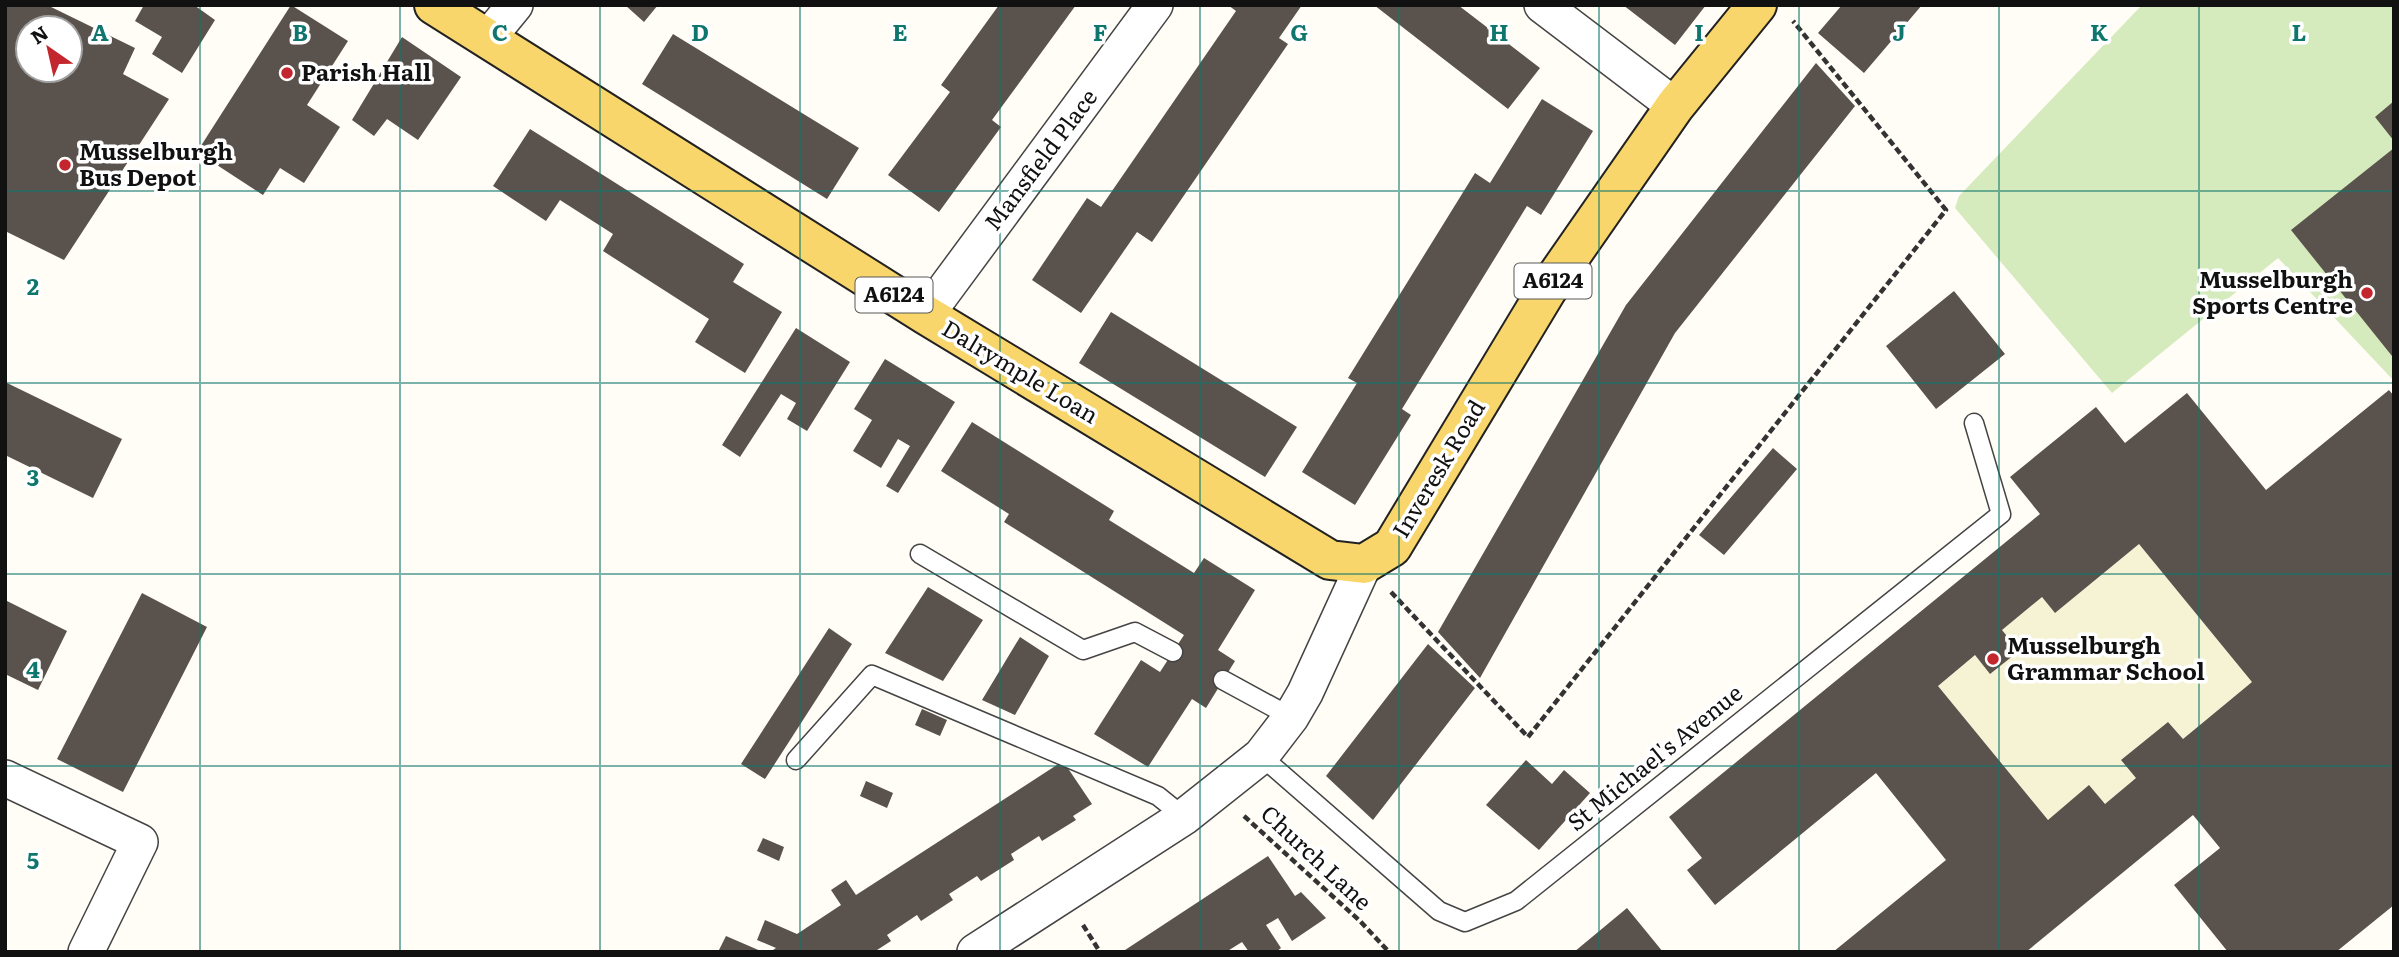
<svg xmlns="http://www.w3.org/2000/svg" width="2399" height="957" font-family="Literata,serif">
	<rect width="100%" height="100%" fill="#fffdf5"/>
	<path fill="#f6f3d4" d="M2139 544 2252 682 2183 739 2168 722 2121 760 2136 778 2105 804 2089 786 2048 820 1938 686 1975 655 1990 673 2018 651 2002 630 2042 597 2055 613Z"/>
	<path fill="#d5ebbd" d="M2142 5H2394V381L2278 258 2112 393 1955 208 1959 196Z"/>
	<path fill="#5a524d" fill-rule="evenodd" d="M5 5H47L135 48 123 74 169 99 64 260 5 231ZM28 28H70V70H28Z
		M144 5H194L215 20 182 73 152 54 162 37 135 21Z
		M291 5 348 41 307 105 340 127 304 183 280 168 263 195 197 152Z
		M625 5H658L644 22Z
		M999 5H1076L992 120 1001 127 939 212 888 175 950 92 941 85Z
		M1228 5H1302L1279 38 1288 44 1152 242 1137 232 1081 313 1032 280 1087 198 1101 207 1236 11Z
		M1374 5H1458L1540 68 1508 109Z
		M1623 5H1706L1675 45Z
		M1842 5H1922L1864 73 1818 33Z
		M673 34 859 148 827 199 642 84Z
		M402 37 461 77 418 140 387 119 374 136 352 120Z
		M1816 63 1855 106 1675 333 1480 678 1438 632 1626 305Z
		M1542 99 1593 131 1541 215 1527 206 1402 409 1411 415 1355 505 1302 472 1357 383 1348 378 1475 173 1490 183Z
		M2394 101V141L2375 117Z
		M530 129 744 264 733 282 782 312 745 373 695 342 709 319 603 251 613 234 560 200 546 221 493 186Z
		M2394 148V355L2392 356 2291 230Z
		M1954 291 2005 354 1936 409 1886 346Z
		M1111 312 1297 427 1265 477 1079 363Z
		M796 328 850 362 807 431 787 419 796 403 781 394 740 457 722 445Z
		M885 359 955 402 898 493 886 486 910 446 898 439 881 468 853 451 872 420 854 409Z
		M5 382 122 439 93 498 5 455Z
		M2389 390 2394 396V905L2336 952H2228L2174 885 2220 848 2193 815 2026 952H1833L1946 860 1876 773 1715 905 1687 870 1702 858 1669 817 2040 514 2010 477 2096 407 2125 443 2187 393 2266 490ZM2139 544 2252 682 2183 739 2168 722 2121 760 2136 778 2105 804 2089 785 2048 820 1938 686 1975 655 1990 674 2019 651 2002 630 2042 597 2055 613Z
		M972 422 1114 511 1109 520 1194 573 1204 558 1255 590 1218 650 1235 661 1206 708 1192 699 1148 767 1094 734 1141 660 1160 672 1184 635 1004 522 1009 514 941 471Z
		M1773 448 1797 469 1724 555 1699 535Z
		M928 587 983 620 943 681 885 653Z
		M142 593 207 627 123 792 57 759Z
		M5 600 67 631 38 690 5 674Z
		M829 628 852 644 765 779 741 764Z
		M1020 637 1049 656 1015 715 982 700Z
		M1428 644 1475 688 1373 820 1326 776Z
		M922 709 947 720 940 736 915 725Z
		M1526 760 1552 784 1564 770 1590 793 1539 850 1486 805Z
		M1063 761 1092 804 1073 816 1076 820 1042 841 1039 836 1011 854 1014 860 981 881 977 876 949 894 953 900 921 921 917 915 887 935 891 941 874 952H770L776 948 757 940 765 920 797 934 841 905 831 890 846 880 856 895Z
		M866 781 893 793 887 808 860 796Z
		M763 838 784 847 779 861 757 851Z
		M1268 856 1295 896 1301 892 1326 918 1292 941 1278 918 1266 925 1281 948 1276 952H1249L1242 942 1226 952H1122Z
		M1627 908 1663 952H1574Z
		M726 936 763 952H718Z"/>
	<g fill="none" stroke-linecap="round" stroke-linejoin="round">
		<defs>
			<path id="lane" d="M920 554 1083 650 1135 632 1173 652
				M1223 680 1291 717
				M1261 756 1439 911 1465 922 1516 901 2001 514 1974 423
				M796 760 872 675 1158 796 1184 817"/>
			<path id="street" d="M1542 5 1675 106
				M487 39 515 5
				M926 315 1155 5
				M5 778 140 842 86 952
				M975 952 1184 817 1261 756 1291 717 1305 693 1364 564"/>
			<path id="primary" d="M434 5 926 315 1330 560 1364 564 1392 547 1547 290 1675 106 1757 5"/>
		</defs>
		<use href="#lane" stroke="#444" stroke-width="21"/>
		<use href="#street" stroke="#444" stroke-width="38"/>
		<use href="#primary" stroke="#222" stroke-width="42"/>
		<path stroke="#333" stroke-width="4.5" stroke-dasharray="7 3.5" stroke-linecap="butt" d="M1391 592 1528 737 1946 210 1793 21
			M1244 816 1360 921 1389 952
			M1083 925 1100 952"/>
		<use href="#lane" stroke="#fff" stroke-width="18"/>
		<use href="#street" stroke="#fff" stroke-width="35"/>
		<use href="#primary" stroke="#f9d66b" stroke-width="38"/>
	</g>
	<path fill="none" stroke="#0f766e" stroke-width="2" stroke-opacity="0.55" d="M200 5V952M400 5V952M600 5V952M800 5V952M1000 5V952M1200 5V952M1399 5V952M1599 5V952M1799 5V952M1999 5V952M2199 5V952M5 191H2394M5 383H2394M5 574H2394M5 766H2394"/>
	<g fill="#c4262e" stroke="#fff" stroke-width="2.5">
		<circle cx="287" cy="73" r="7"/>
		<circle cx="65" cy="165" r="7"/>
		<circle cx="2367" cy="293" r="7"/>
		<circle cx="1993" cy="659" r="7"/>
	</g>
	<g text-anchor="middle" stroke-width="7" stroke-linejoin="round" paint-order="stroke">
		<g fill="#fff" stroke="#585858" stroke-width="2">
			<rect x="1514.5" y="263.5" width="77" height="35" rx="5"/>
			<rect x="855.5" y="277.5" width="77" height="35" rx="5"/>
		</g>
		<g font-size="21" font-weight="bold" fill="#111">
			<text x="1553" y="288">A6124</text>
			<text x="894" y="302">A6124</text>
		</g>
		<g font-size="23" font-weight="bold" fill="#111" stroke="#fff" text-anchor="start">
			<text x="301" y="81">Parish Hall</text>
			<text x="79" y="160">Musselburgh<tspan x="79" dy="26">Bus Depot</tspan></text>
			<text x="2353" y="288" text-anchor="end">Musselburgh<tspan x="2353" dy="26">Sports Centre</tspan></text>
			<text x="2007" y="654">Musselburgh<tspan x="2007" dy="26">Grammar School</tspan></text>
		</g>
		<g font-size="23" fill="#111" stroke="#fff">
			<text transform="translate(1041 160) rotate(-53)" y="8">Mansfield Place</text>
			<text transform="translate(1020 372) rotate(31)" y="8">Dalrymple Loan</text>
			<text transform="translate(1439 469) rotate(-59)" y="8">Inveresk Road</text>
			<text transform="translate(1655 758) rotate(-39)" y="8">St Michael's Avenue</text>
			<text transform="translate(1316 858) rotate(43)" y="8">Church Lane</text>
		</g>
	</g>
	<g font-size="23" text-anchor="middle" font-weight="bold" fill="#0f766e" stroke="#fff" stroke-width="7" stroke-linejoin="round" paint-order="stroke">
		<text x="100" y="41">A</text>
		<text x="300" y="41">B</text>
		<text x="500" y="41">C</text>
		<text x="700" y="41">D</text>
		<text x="900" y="41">E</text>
		<text x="1100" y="41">F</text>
		<text x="1299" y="41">G</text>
		<text x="1499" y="41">H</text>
		<text x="1699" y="41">I</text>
		<text x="1899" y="41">J</text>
		<text x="2099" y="41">K</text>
		<text x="2299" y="41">L</text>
		<text x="33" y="295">2</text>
		<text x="33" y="486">3</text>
		<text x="33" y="678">4</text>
		<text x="33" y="869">5</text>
	</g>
	<rect width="2399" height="957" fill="none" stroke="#111111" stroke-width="14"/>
	<g transform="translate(49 49) rotate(326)"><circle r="33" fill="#ffffff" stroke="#a0a0a0" stroke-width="2"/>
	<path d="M0-5L12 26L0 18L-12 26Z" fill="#c4262e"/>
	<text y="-10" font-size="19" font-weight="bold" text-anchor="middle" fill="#111111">N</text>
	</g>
</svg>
